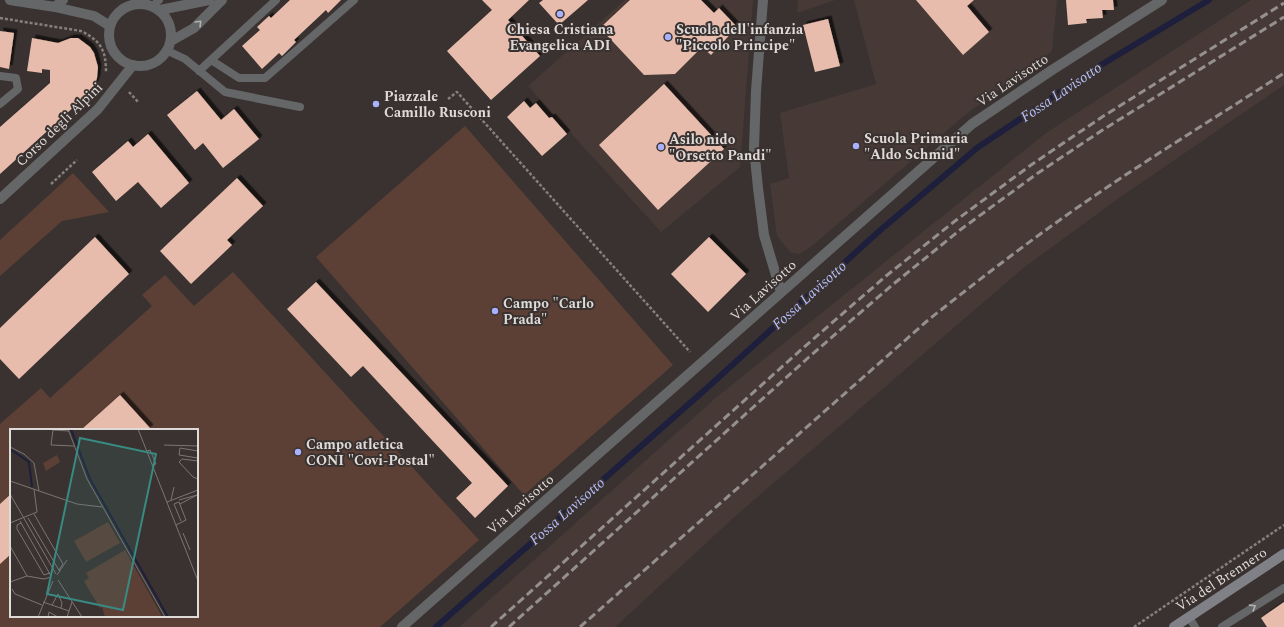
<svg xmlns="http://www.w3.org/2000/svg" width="1284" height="627" font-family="Spectral,serif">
	<defs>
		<filter id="shadow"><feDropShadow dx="3.5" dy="-3.5" stdDeviation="0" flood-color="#0009"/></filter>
	</defs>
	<rect width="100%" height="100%" fill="#393230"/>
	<path fill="#473a36" d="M625 0H753L740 167 661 232 528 86Z
		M798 0H835L797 13Z
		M854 0H916L963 55 989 32 967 6 974 0H1057L1052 51 965 115 812 246 800 254 791 253 777 236 770 184 789 178 780 113 876 84Z
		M1251 0H1284V85L1119 198 1022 269 741 511 615 627H459L718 396 1046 133Z"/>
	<path fill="#5d4035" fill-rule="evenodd" d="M465 126 673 365 524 495 316 257Z
		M73 173 109 212 62 221 0 276V240Z
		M233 272 479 540 380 627H0V424L41 388 50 398 152 306 142 295 165 275 194 306ZM11 430H197V616H11Z"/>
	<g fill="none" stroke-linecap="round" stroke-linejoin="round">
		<path stroke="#1d1f3c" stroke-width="6" d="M436 627 707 388 877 233 977 148 1096 68 1209 0"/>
	</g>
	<path fill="#e7bcac" filter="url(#shadow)" d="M290 0H341L328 13 326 10 294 40 296 42 282 56 279 53 262 69 242 46 260 30 257 27 269 16 271 18Z
		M482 0H529L508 20 540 56 491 100 447 51 492 10Z
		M543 0H588L559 25 539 3Z
		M630 0H701L714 13 719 8 737 27 711 55 702 47 675 74 644 75 600 28Z
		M916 0H974L967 6 989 32 963 55Z
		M1066 0H1113L1114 10H1102L1103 18 1086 19 1087 23 1068 25Z
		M828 19 840 66 815 72 803 25Z
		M0 31 14 33 9 69 0 67Z
		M32 38 58 43 71 38H78L90 47 94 53 98 67 97 78 95 84 88 94 0 174V127L50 83V70L42 69V73L27 71Z
		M664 84 724 149 658 210 599 145Z
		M197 91 221 120 234 109 259 139 223 168 203 143 195 150 167 115Z
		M524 101 530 108 536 103 549 118 552 117 567 134 542 156 507 117Z
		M148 134 189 183 161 208 138 182 116 201 92 172 128 141 133 147Z
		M237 178 263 206 227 240 232 245 191 284 160 251Z
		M95 237 129 274 19 379 0 359V328Z
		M709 237 746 274 708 312 671 274Z
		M316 282 508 486 475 518 456 498 472 483 363 366 351 377 287 309Z
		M120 395 150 428 148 430H81Z
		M11 494V554L0 564V504Z
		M1284 602V627H1267L1261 618Z"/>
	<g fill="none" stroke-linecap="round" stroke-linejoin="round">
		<path stroke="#85807e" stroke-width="2.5" stroke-dasharray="3 2" stroke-linecap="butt" d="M0 18 81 31C101 41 106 50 106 73
			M129 92 139 103
			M448 99 457 92 690 352
			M51 184 77 160
			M1134 627 1284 525"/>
		<path stroke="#656668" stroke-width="8" d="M153 6 159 0
			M168 51 185 59 225 92 300 107
			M211 60 239 78H265L354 0
			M199 71 276 0
			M0 76 16 78 18 89 0 104
			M1189 617 1195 627
			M1222 627 1284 588"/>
		<path stroke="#656668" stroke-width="10" d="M142 0 144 3
			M763 0 756 91 754 148 758 188 764 235 781 292
			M55 7 63 0
			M0 199 98 109 133 65
			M402 627 972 124 1052 70 1162 0"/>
		<path stroke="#656668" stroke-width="10" d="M10 0 55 7 94 16 110 26
			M109 35a31 31 0 1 1 62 0a31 31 0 1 1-62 0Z
			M160 10 209 0
			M171 41 194 28 222 0"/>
		<path stroke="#808186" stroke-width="10" d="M1174 627 1284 554"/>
		<path stroke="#95908e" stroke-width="3" stroke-dasharray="8 4" stroke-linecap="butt" d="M491 627 803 348 886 276 955 221 1031 165 1102 117 1284 3
			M509 627 809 357 891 286 960 230 1038 173 1101 131 1284 17
			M580 627 927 321C986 274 1046 228 1109 186 1167 147 1226 111 1284 73"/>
	</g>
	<defs><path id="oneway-chevron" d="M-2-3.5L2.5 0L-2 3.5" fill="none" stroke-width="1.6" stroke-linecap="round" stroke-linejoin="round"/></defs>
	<g stroke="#b4b1b1">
		<use href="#oneway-chevron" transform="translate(199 23) rotate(-45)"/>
		<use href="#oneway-chevron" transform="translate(1253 607) rotate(-32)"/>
	</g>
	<g fill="#a9b0fc" stroke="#393230" stroke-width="1.5">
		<circle cx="560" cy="14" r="4"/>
		<circle cx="668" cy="37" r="4"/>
		<circle cx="376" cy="104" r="4"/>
		<circle cx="856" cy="146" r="4"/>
		<circle cx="661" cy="147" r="4"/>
		<circle cx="495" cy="311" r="4"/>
		<circle cx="298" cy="452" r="4"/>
	</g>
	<g text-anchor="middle" stroke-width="4" stroke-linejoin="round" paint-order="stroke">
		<g font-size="14" font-weight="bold" fill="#dedad8" stroke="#393230" text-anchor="start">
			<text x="560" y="34" text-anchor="middle">Chiesa Cristiana<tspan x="560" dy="16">Evangelica ADI</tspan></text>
			<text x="676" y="34">Scuola dell'infanzia<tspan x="676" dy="16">"Piccolo Principe"</tspan></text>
			<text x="384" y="101">Piazzale<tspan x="384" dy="16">Camillo Rusconi</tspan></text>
			<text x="864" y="143">Scuola Primaria<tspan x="864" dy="16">"Aldo Schmid"</tspan></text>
			<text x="669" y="144">Asilo nido<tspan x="669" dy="16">"Orsetto Pandi"</tspan></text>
			<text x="503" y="308">Campo "Carlo<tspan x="503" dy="16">Prada"</tspan></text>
			<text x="306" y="449">Campo atletica<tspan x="306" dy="16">CONI "Covi-Postal"</tspan></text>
		</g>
		<g font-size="14" fill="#dedad8" stroke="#393230">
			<text transform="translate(1012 80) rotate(-34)" y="5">Via Lavisotto</text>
			<text transform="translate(59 124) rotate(-44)" y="5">Corso degli Alpini</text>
			<text transform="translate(763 290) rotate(-42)" y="5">Via Lavisotto</text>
			<text transform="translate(520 504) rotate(-41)" y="5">Via Lavisotto</text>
			<text transform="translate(1221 579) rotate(-33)" y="5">Via del Brennero</text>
		</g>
		<g font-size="15" font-style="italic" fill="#b8bffb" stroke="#393230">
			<text transform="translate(1061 92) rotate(-34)" y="5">Fossa Lavisotto</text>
			<text transform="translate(809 295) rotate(-42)" y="5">Fossa Lavisotto</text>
			<text transform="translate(567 511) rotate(-41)" y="5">Fossa Lavisotto</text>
		</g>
	</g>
	<g transform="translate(10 429)">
		<rect width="188" height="188" fill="#393230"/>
		<path d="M47 26 50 33 36 42 33 34ZM98 93 110 114 76 133 64 112ZM115 121 148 180 152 188H95L92 178 90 179 76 156 74 152 79 149 76 144Z" fill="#5d4035"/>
		<path fill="none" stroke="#1d1f3c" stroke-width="2" d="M61 0 80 50 158 188M0 20 19 33 22 58"/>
		<path fill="none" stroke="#7b7573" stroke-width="1" d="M0 0H14M58 0 77 50 155 188M128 0 188 152M59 2 43 1 41 16 64 17M154 16 188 17M0 18 14 25 24 34 29 62M137 22 140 21 146 35 142 36M188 22 170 19 169 26 188 29M188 32 172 30 169 33 183 48 188 50M0 52 67 75 92 78M0 65 46 145M161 71 164 58M169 71 187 66 170 75M157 73 188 61M24 85 53 135 49 141M18 89 50 143M10 92 41 147M0 94 27 83 24 60M11 94 7 96V100L34 146 40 144M166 96 176 91 169 73 164 75 171 92M173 104 180 121M0 117 17 147M47 146 57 131M48 151 72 188M0 153 17 147 34 150 41 148M2 160 5 165 32 176M33 173 59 182M42 176 48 165 52 174 51 179M28 188 43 152M38 188 39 183 48 188M57 188 62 173"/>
		<path fill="#388a83" fill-opacity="0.15" stroke="#388a83" stroke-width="2" d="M70 9 146 25 113 181 37 165Z"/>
		<rect width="188" height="188" fill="none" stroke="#dedad8" stroke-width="2"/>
	</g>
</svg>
